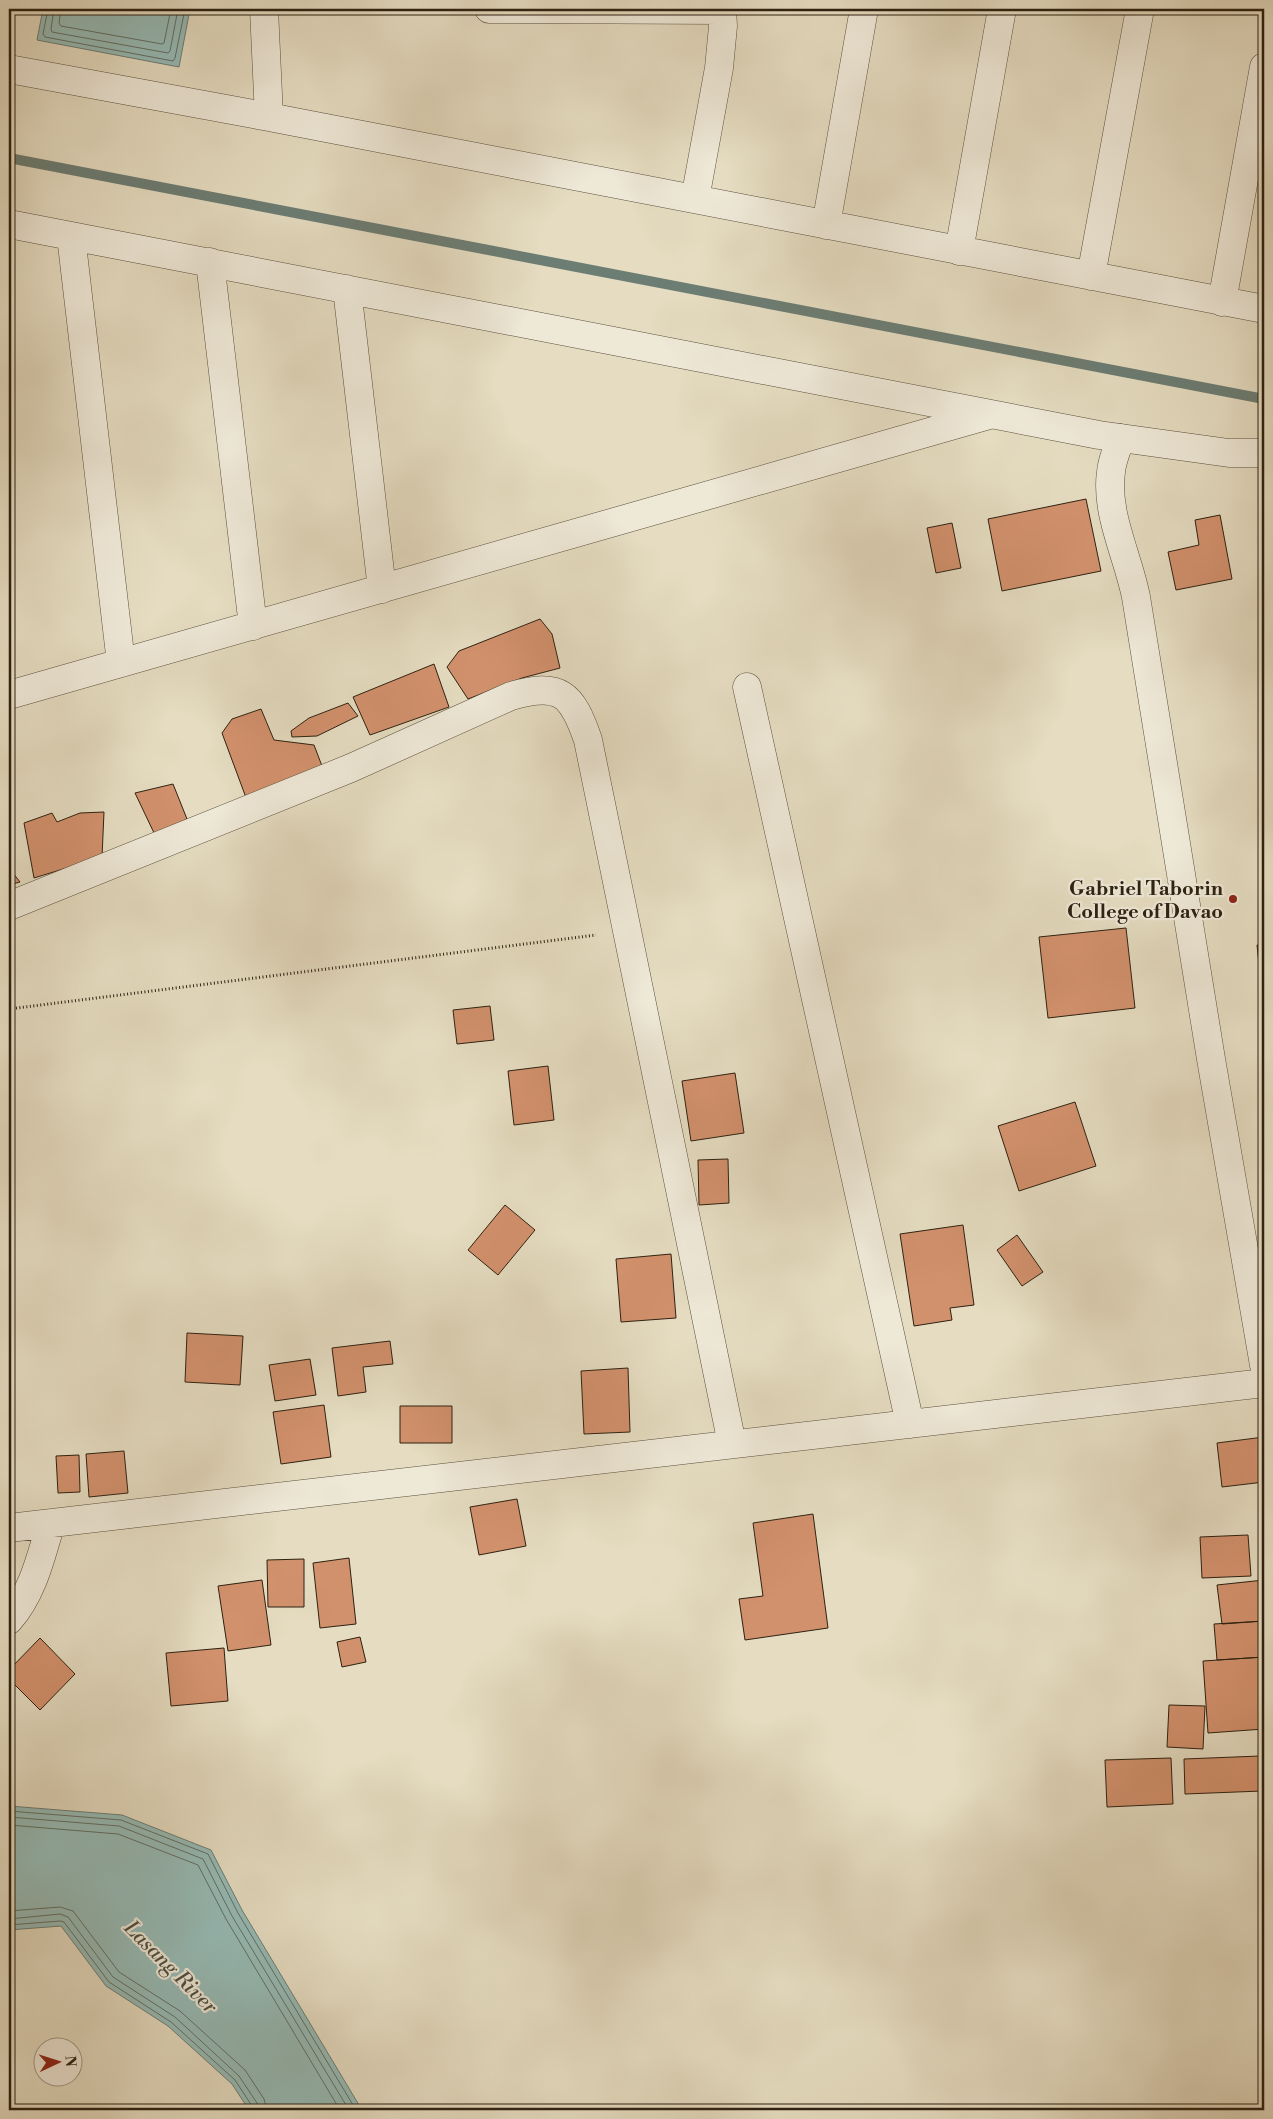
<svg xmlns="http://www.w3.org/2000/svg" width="1273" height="2119" font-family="'Libre Bodoni',serif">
	<rect width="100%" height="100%" fill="#e5dcc1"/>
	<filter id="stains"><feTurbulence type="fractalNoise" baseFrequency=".004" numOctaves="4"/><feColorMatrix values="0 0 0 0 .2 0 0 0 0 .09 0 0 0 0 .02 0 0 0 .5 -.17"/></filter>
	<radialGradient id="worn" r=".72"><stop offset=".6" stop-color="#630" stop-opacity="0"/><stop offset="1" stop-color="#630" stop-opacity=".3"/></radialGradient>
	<path fill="#96bbb6" stroke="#6c7d74" d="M43 9H190L179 67 37 40Z
		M9 1806 122 1815 211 1850 242 1910 362 2110H249L232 2084 168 2026 106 1986 61 1926 9 1930Z"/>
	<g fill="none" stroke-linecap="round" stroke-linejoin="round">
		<path stroke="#626e64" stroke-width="1" d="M48 9 43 34 45 37 173 61 175 58 185 9
			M54 9 51 29 52 32 168 53 170 51 178 9
			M61 9 59 23 61 26 162 44 164 43 171 9
			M9 1811 121 1820 208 1854 238 1913 356 2110
			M9 1817 119 1826 203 1859 232 1916 349 2110
			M9 1825 118 1834 198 1865 226 1919 340 2110
			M9 1911 60 1907 73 1911 119 1972 180 2011 245 2070 264 2099 267 2110
			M9 1919 60 1914 68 1917 113 1977 175 2017 239 2076 257 2103 259 2110
			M9 1925 60 1921 64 1922 109 1982 171 2022 235 2080 252 2106 253 2110"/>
		<path stroke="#6c7d74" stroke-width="10" d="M9 158 1264 399"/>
	</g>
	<path fill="#d2916d" stroke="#2d2111" d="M1086 499 1101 571 1002 591 988 519Z
		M1220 515 1232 579 1176 590 1168 552 1199 545 1195 520Z
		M952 523 961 568 936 573 927 528Z
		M540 619 552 634 560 668 522 678 468 699 447 667 459 651Z
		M434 664 449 707 370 735 353 697Z
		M348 703 358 716 317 736 292 737 291 731 309 718Z
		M261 709 274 740 314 745 322 766 248 803 222 733 232 719Z
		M173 784 187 819 155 835 135 793Z
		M104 812 102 857 34 878 24 823 52 813 57 822 80 813Z
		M9 868 20 882 9 885Z
		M1126 928 1135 1008 1048 1018 1039 937Z
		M1257 945H1264V1014Z
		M490 1006 494 1040 457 1044 453 1010Z
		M548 1066 554 1120 514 1125 508 1071Z
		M735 1073 744 1133 691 1141 682 1081Z
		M1075 1102 1096 1166 1019 1191 998 1126Z
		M728 1159 729 1203 699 1205 698 1160Z
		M505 1205 535 1230 498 1275 468 1250Z
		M963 1225 974 1305 950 1308 952 1320 914 1326 900 1234Z
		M1017 1235 1043 1272 1022 1286 997 1250Z
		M671 1254 676 1318 621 1322 616 1259Z
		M187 1333 243 1336 240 1385 185 1382Z
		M390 1341 393 1364 363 1367 366 1392 338 1396 332 1348Z
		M310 1359 316 1395 275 1401 269 1365Z
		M628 1368 630 1432 584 1434 581 1371Z
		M324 1405 331 1457 281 1464 273 1412Z
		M400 1406H452V1443H400Z
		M1264 1437V1482L1222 1487 1217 1443Z
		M124 1451 128 1493 89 1497 86 1454Z
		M79 1455 80 1492 58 1493 56 1456Z
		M517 1499 526 1546 479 1555 470 1507Z
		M813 1514 828 1628 745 1640 739 1599 763 1596 753 1523Z
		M1248 1535 1251 1576 1202 1578 1200 1537Z
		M349 1558 356 1624 320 1628 313 1563Z
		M304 1559V1607H268L267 1560Z
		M262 1580 271 1645 228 1651 218 1586Z
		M1264 1580V1621L1222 1624 1217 1585Z
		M1264 1621V1657L1217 1660 1214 1624Z
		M360 1637 366 1662 342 1667 337 1642Z
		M40 1638 75 1674 40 1710 9 1679V1670Z
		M224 1648 228 1701 171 1706 166 1653Z
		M1264 1657V1729L1208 1733 1203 1661Z
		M1169 1705 1205 1706 1203 1749 1167 1747Z
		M1260 1756 1262 1791 1185 1794 1184 1759Z
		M1171 1758 1173 1804 1107 1807 1105 1760Z"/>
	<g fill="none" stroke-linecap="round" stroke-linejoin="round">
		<defs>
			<path id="street" d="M264 9 269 117
				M489 9 722 10
				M9 69 269 117 1264 309
				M695 199 719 68 723 26 722 9
				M9 224 1099 435 1229 453H1264
				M826 225 864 9
				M71 236 121 663
				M959 251 1002 9
				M210 262 253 626
				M1091 276 1140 9
				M347 289 382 589
				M1222 302 1264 67
				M1121 438C1117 449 1112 460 1111 472 1105 513 1128 556 1136 597L1211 1059 1264 1365
				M747 687 910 1424
				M9 695 989 415
				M9 906 351 768 511 696C560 682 572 693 588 740L732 1444
				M9 1528 1264 1383
				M9 1620C33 1593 41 1556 51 1523"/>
		</defs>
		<use href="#street" stroke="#5b503d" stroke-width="29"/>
		<path stroke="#2d2111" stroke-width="3" stroke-dasharray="1 2.5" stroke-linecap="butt" d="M9 1009 596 935"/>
		<use href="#street" stroke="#eee8d7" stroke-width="28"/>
	</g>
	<circle fill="#8f2418" stroke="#eee8d7" stroke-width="2" cx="1233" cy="899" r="5"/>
	<g text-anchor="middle" stroke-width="4.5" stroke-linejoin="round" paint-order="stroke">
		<g font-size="20" font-weight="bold" fill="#2d2111" stroke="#eee8d7" text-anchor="end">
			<text x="1223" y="895">Gabriel Taborin<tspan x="1223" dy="23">College of Davao</tspan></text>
		</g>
		<g font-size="21" font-style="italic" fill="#4c4f43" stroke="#eee8d7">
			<text transform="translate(171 1967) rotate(45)" y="7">Lasang River</text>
		</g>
	</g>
	<rect width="1273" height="2119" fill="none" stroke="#e5dcc1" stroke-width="30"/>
	<rect x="10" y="10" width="1253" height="2099" fill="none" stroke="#2d2111" stroke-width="2.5"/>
	<rect x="15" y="15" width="1243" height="2089" fill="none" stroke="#2d2111"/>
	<g transform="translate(58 2062) rotate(86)"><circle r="24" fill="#eee8d7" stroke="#a19888"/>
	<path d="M0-4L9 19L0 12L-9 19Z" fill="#8f2418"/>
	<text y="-8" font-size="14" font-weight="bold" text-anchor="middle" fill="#2d2111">N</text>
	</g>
	<rect width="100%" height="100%" filter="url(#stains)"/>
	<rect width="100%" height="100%" fill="url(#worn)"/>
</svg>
